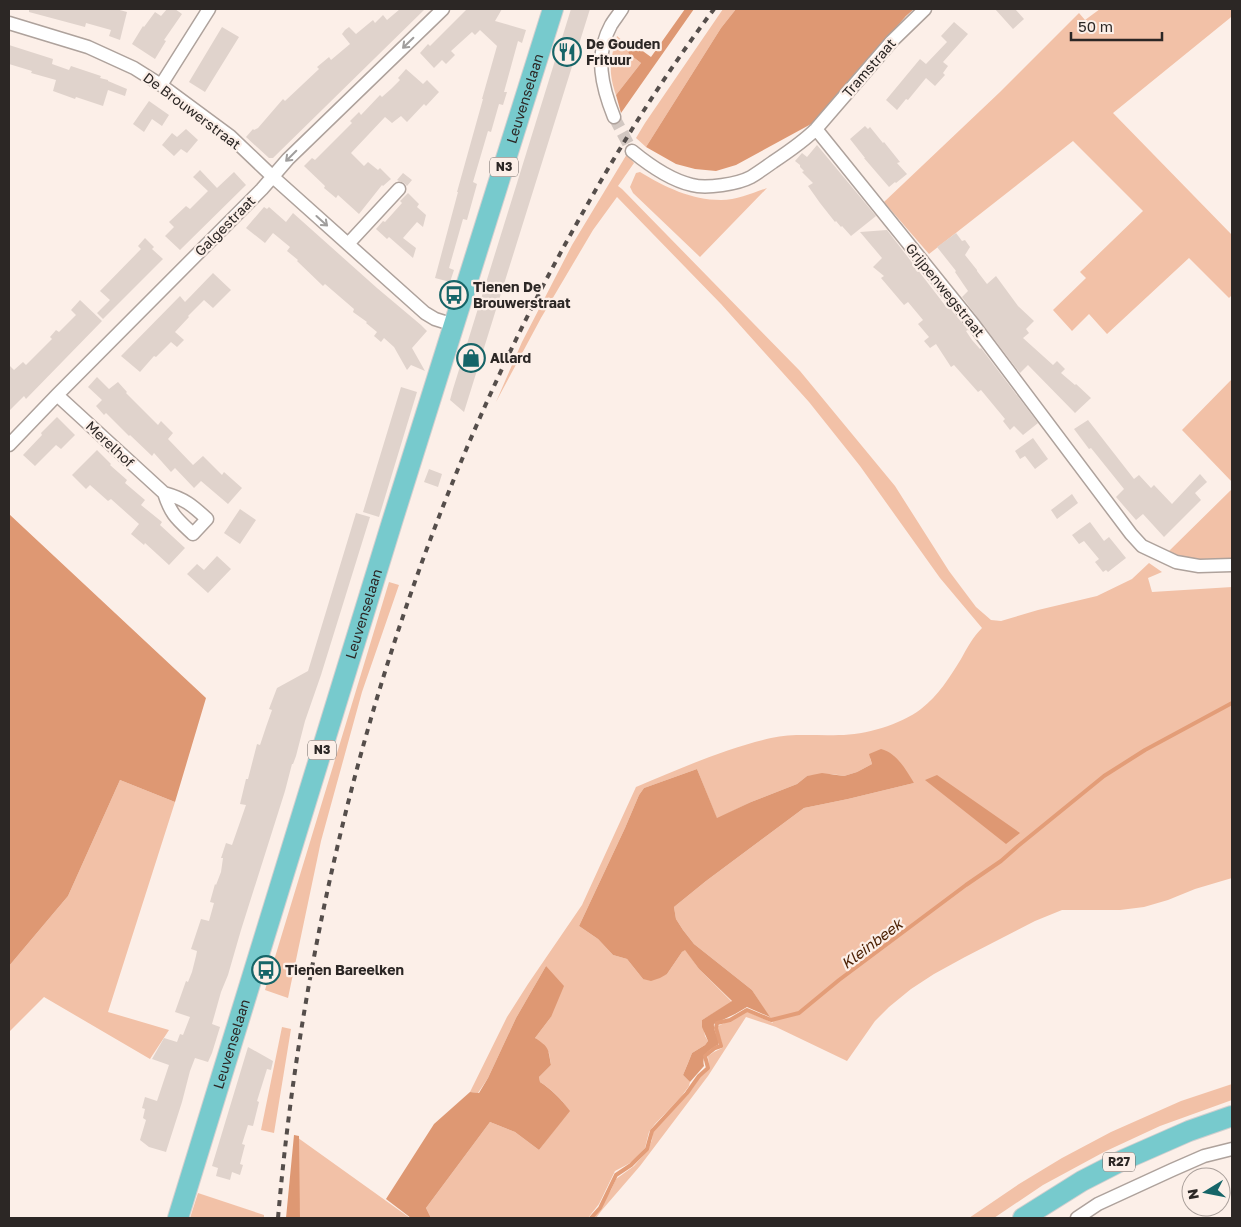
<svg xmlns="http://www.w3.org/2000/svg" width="1241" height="1227" font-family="'Golos Text',sans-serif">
	<rect width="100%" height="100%" fill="#fcefe8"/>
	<path fill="#f2c1a7" d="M723 9H736L721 28 646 147 636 138 645 123Z
		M1100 9H1232V16L1230 18 1113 113 1232 235V295L1229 298 1189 258 1107 334 1089 314 1072 331 1053 310 1086 278 1080 272 1143 211 1073 141 929 254 884 202 1000 92 1079 13 1085 20Z
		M617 36 631 48 628 53 641 63 616 95C608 72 610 60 617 36Z
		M627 154 634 163 618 186 622 189 800 371 895 486 949 571 976 607 991 620 1001 621 1038 610 1097 596 1132 579 1149 563 1162 572 1148 578 1152 592 1232 587V878L1195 889 1168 900 1144 907 1120 910H1062L1035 921 965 957 934 974 911 989 889 1007 875 1021 847 1061 776 1027 746 1017 708 1076 640 1166 602 1210 596 1218H593L611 1190 616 1179 634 1166 648 1150 652 1140 653 1131 692 1089 700 1077 706 1072 709 1067 708 1056 714 1052 722 1048C723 1040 717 1034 718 1026L737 1017 746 1011 773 1023 752 990 694 944 683 930 676 919 674 907 706 881 804 808 848 799 914 783 870 758 872 764 857 772 844 776 832 774 807 776 797 784 751 802 717 819 697 769 644 788 639 795 625 828 579 926 598 939 613 955 627 959 643 979 667 974 682 952 685 949 699 969 732 1002 702 1020 705 1036 708 1041 705 1045 692 1053 683 1075 690 1082 689 1086 681 1097 655 1124 649 1132 645 1148 632 1162 615 1171 599 1204 588 1218H431L426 1208 490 1122 515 1132 539 1150 569 1111C563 1100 551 1089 540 1082L539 1077 551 1065 549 1053 535 1038 551 1017 546 966 516 1018 488 1078 478 1093 470 1092 507 1017 528 984 582 905 636 787C679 769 726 748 771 738 793 733 817 736 839 735 865 735 900 725 921 709 938 696 950 677 961 659 967 648 973 637 982 628L940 578 860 466 809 402 721 304 617 197 593 230 541 318 496 402 522 342 572 245Z
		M640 172C665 187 691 200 721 200 737 200 753 193 767 188L700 257 633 193 630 187 636 173Z
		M1232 379V482L1182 430Z
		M1232 489V561H1191L1168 552Z
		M389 582 399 585 362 692 321 841 288 998 265 990Z
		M120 780 175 802 108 1012 169 1030 150 1059 44 997 9 1032V966L68 896Z
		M282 1027 291 1029 274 1133 261 1130Z
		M1232 1084V1100L1160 1126 1104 1152 1043 1185 994 1218H969L1019 1184 1062 1158 1111 1132 1181 1101Z
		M294 1135 410 1218H300Z
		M198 1193 264 1215V1218H190Z"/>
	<path fill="#de9873" d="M685 9H694L621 113 616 95 641 63 628 53 633 44 651 57Z
		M736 9H914L906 16 813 123 736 165 716 171 695 169 676 164 646 147 721 28Z
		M9 514 206 698 175 802 120 780 68 896 9 966Z
		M881 749C897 753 906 770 914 783L848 799 804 808 706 881 674 907 676 919 683 930 694 944 752 990 770 1017 747 1007 735 1014 714 1024C713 1031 720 1038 718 1045 710 1049 701 1055 704 1066L690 1082 683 1075 688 1063 692 1053 705 1045 708 1041 702 1027V1020L732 1001 699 969 685 950 682 952 667 974 660 978 651 981 643 979 627 959 613 955 598 939 579 926 625 828 639 795 644 788 697 769 717 818 751 802 797 784 807 776 822 773 844 776 857 772 872 764 869 754Z
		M937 775 1020 833 1006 844 925 780Z
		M546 966 564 986 551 1017 535 1038C549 1047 548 1048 551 1065L539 1077 540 1082C551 1089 562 1100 570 1111L539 1150 515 1132 490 1122 426 1208 431 1218H411L386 1199 434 1124 470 1092 479 1093 488 1078 516 1018Z
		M294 1135 299 1136 300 1218H286Z"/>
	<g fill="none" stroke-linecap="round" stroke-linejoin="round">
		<path stroke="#e39d78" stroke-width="4" d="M591 1218 600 1208 616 1175 631 1165 647 1149 652 1131 687 1093 699 1076 708 1068 705 1056 715 1048 721 1046 716 1028 717 1023 730 1020 747 1010 771 1020 799 1013 839 980 966 885 1001 861 1018 846 1104 776 1145 750 1232 703"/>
	</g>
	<path fill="#e0d3cc" d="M29 9H116L127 12 120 40 109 36 111 30 86 23 85 27 29 12Z
		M167 9H175L182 14 164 40 166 41 155 59 132 44 143 26 144 27 155 12 161 16Z
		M400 9H425L273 158H269L246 137 253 129 254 130 258 128 283 99 285 101 319 69 317 67 329 57 331 60 350 44 342 34 345 30 349 27 356 34 373 20 375 23 383 15 387 20Z
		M467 9H502L495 21 526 30 522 43 518 41 504 92H507L503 105 499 104 491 132 488 131 473 182 477 184 467 220 463 219 449 268 454 270 450 282 435 278 458 192H457L483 99H482L497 46 480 30 475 35 472 32 451 51 455 55 446 64 442 60 434 68 420 53 428 44 430 46Z
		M571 9H590L464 412 450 400 453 389Z
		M995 9H1015L1024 19 1013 29Z
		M954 22 968 34 943 62 948 66 943 73 945 75 935 86 926 78 908 100 906 99 897 110 886 100 920 59 926 64 947 42 941 36Z
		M222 27 239 37 205 92 189 82Z
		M9 45 53 59 52 64 69 70 71 66 101 76 100 78 108 80V81L127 89 125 96 108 90 103 106 76 97 75 99 53 91 56 80 31 73 32 71 9 64Z
		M406 69 423 84 427 80 439 92 426 106 424 104 407 122 401 116 392 123 385 117 351 153 364 166 368 162 378 170 380 168 391 179 383 186 382 185 359 214 338 195 336 198 324 188 325 186 304 166 312 158 315 160 352 123 350 121 359 112 361 115 380 95 382 97 391 89 400 80 398 78Z
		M149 101 169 115 162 126 152 119 144 132 133 124Z
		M865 126 868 129 870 127 883 143 884 142 900 162 897 163 907 174 896 183 895 182 889 187 864 158H865L850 139Z
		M186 129 198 140 187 153 181 149 174 156 162 145 172 133 177 137Z
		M817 145 876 216 851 236 842 226 841 227 836 221 835 222 820 203 808 186 813 183 802 172 804 171 800 167V165L795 161 802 153 807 157Z
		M200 170 217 188 234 172 246 185 180 250 165 236 174 227 169 222 186 206 190 209 208 191 193 177Z
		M403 173 412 180 407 186 404 183 397 180Z
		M408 193 419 204 417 207 426 215 423 227 417 222 403 238 416 248 413 258 389 237 387 239 376 229 383 221 385 222 402 203 400 201Z
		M264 207 267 209 269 207 286 222 293 213 377 288 421 325 427 331 412 348 425 371 411 365 407 370 394 347 384 338 381 342 374 336 377 332 366 323 367 322 353 312 354 309 325 284 323 286 297 261 298 260 287 251 290 247 273 233 265 243 246 228Z
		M887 230 944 304 948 308 949 307 968 330 966 331 972 340 980 349 981 348 1038 423 1023 435 1014 426 1010 430 1003 421 1005 419 981 390 978 392 954 365 951 367 936 344 930 348 924 341 929 337 918 324 923 320 908 302 904 305 881 278 884 276 873 267 882 258 860 232Z
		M956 233 962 241 965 240 970 247 965 255 977 270V271L987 284 996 276 1018 306 1034 321 1026 329 1029 333 1023 338 1053 365 1057 361 1065 369 1061 373 1075 385 1076 384 1091 398 1075 413 1028 365 1020 373 962 297 968 291 955 272 956 271 937 247Z
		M145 238 154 247 152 249 163 259 103 319 97 313 110 300 100 291 141 249 138 246Z
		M213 273 231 290 213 308 204 300 188 316 189 317 175 332 184 340 177 347 171 342 156 357 154 356 140 372 121 356 180 296 185 302Z
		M80 300 102 321 26 399 24 396 9 411V365L14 370 23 362 26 365 52 339 50 337 56 330 59 332 76 315 71 310Z
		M97 377 109 389 118 382 127 392 126 393 158 425 161 421 173 433 168 439 193 465 203 456 222 475 224 472 242 488 228 504 201 481 194 488 175 468 171 472 154 453 152 456 130 435 129 436 106 413 104 415 96 406 102 400 88 387Z
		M401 387 417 392 379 517 363 512Z
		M57 417 75 435 61 449 56 445 35 466 23 455 42 435 41 433Z
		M1088 420 1134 479 1139 475 1151 488 1154 485 1172 504 1200 474 1207 482 1195 493 1201 500 1164 537 1143 514 1136 520 1116 497 1124 489 1091 448 1089 449 1074 429Z
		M1033 438 1048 459 1035 469 1025 456 1020 459 1015 451Z
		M97 450 111 464 110 465 127 480 125 483 145 500 141 505 162 522 160 525 185 548 169 565 145 543 144 545 131 534 139 524 111 499 108 501 90 485 86 489 72 475Z
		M429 469 442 474 438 487 424 482Z
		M1072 494 1078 503 1057 519 1051 510Z
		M240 509 256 520 240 544 224 533Z
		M356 513 370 517 321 675 305 721 296 756 293 764H292L285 791 241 930 228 975 221 992 212 1024 220 1027 212 1053 208 1062 195 1058 190 1071 182 1102 166 1152 149 1147 140 1140 146 1120 143 1118 145 1109 142 1108 145 1097 157 1101 169 1065 152 1059 164 1038 177 1042 180 1034 183 1035 190 1017 175 1012 186 981 188 982 192 972 196 956 197 951 191 949 201 919 209 921 214 903 210 902 215 884 216 885 221 872 223 858H221L226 843 232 845 246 805 240 804 246 779H248L257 744 260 745 266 727 272 710 269 709 277 688 308 671Z
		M1090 522 1104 541 1109 537 1126 558 1108 572 1106 570 1103 572 1095 562 1099 559 1084 541 1079 544 1072 535Z
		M217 556 231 569 208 593 187 574 197 564 204 570Z
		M248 1047 273 1061 271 1070 267 1069 257 1101 259 1102 253 1126 248 1125 242 1144 245 1145 240 1164 243 1165 240 1175 232 1172 230 1180 216 1176 218 1168 212 1166Z"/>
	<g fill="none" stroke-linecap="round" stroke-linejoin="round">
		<path stroke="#d2c7c1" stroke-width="12" stroke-dasharray="12 6" stroke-linecap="butt" d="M614 117 632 151"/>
		<defs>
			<path id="street" d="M9 23 88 47 134 68 161 85 230 136 273 177 425 313 435 319 454 325
				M161 85 209 9
				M614 117C602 87 594 56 611 25 614 20 619 14 622 9
				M816 129 974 325 1131 534 1142 546 1176 562 1199 566 1232 565
				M632 151C649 165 670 180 692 185 706 189 738 184 751 177 759 172 766 167 773 162 788 152 803 142 816 129L892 41 925 9
				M348 244 399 189
				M57 395 164 493C185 499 192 505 207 519L193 534C177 519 171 515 164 493
				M9 445 57 395 262 189 288 159 443 9
				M1077 1218 1098 1204 1172 1170 1204 1156 1232 1149"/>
			<g id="primary">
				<path id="s1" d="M178 1218 392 522 553 9"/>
				<path d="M1023 1218 1082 1181 1123 1160 1189 1131 1232 1116"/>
			</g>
		</defs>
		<use href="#street" stroke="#aea29c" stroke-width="15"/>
		<use href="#primary" stroke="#d1cfcf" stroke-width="22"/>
		<use href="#street" stroke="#fff" stroke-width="12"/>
		<use href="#primary" stroke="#77cacd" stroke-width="20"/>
		<path stroke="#554e4b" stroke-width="4" stroke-dasharray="6 6" stroke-linecap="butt" d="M278 1218C308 874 407 525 577 223 618 149 663 77 714 9"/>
	</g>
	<defs><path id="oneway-shaft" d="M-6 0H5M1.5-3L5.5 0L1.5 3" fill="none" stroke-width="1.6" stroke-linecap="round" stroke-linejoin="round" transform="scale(1.25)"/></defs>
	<g stroke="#a09e9d">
		<use href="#oneway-shaft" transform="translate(408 43) rotate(136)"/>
		<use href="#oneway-shaft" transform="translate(291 156) rotate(135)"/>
		<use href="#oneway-shaft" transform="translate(322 221) rotate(42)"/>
	</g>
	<defs>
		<symbol id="restaurant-ring" viewBox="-11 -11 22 22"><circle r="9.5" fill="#fcefe8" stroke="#166568" stroke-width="1.5"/><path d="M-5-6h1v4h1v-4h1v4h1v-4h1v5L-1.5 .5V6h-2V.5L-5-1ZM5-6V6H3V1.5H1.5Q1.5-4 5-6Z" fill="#166568"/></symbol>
		<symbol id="bus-ring" viewBox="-11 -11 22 22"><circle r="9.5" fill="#fcefe8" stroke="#166568" stroke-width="1.5"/><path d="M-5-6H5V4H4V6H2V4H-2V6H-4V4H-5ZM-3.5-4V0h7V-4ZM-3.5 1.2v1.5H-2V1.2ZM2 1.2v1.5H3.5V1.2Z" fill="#166568"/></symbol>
		<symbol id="shop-ring" viewBox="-11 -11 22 22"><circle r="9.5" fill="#fcefe8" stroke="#166568" stroke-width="1.5"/><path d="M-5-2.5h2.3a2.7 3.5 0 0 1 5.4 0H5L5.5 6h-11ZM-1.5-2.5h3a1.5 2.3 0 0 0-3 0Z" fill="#166568"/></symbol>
	</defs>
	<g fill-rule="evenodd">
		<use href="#restaurant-ring" x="551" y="36" width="32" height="32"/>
		<use href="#bus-ring" x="438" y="279" width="32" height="32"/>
		<use href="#shop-ring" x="455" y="342" width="32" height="32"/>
		<use href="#bus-ring" x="250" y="954" width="32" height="32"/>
	</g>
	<g text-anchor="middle" stroke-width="4.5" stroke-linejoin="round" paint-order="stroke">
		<g fill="#fcefe8" stroke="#6a6360" stroke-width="1">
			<rect x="490" y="157.5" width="28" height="19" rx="4"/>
			<rect x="308" y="740.5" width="28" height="19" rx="4"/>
			<rect x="1103" y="1152.5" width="32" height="19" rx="4"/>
		</g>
		<g font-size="12" font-weight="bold" fill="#2c2725">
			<text x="504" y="171">N3</text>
			<text x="322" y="754">N3</text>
			<text x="1119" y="1166">R27</text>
		</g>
		<g font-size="14" font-weight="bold" fill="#2c2725" stroke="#fcefe8" text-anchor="start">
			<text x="586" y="49">De Gouden<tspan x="586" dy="16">Frituur</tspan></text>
			<text x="473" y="292">Tienen De<tspan x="473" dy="16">Brouwerstraat</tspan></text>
			<text x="490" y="363">Allard</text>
			<text x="285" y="975">Tienen Bareelken</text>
		</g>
		<g font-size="14" fill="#2c2725" stroke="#fcefe8">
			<text transform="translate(869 68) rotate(-49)" y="5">Tramstraat</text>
			<text dy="5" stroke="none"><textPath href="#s1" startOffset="1172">Leuvenselaan</textPath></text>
			<text transform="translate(192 111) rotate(37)" y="5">De Brouwerstraat</text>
			<text transform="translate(225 226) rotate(-45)" y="5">Galgestraat</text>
			<text transform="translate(945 290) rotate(51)" y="5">Grijpenwegstraat</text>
			<text transform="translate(110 444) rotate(43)" y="5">Merelhof</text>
			<text dy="5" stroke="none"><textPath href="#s1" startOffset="632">Leuvenselaan</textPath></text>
			<text dy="5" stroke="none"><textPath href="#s1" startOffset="182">Leuvenselaan</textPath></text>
		</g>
		<g font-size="15" font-style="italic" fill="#4b1f02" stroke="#fcefe8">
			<text transform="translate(872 944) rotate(-37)" y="5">Kleinbeek</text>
		</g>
	</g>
	<rect width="1241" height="1227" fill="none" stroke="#2c2725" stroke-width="20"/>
	<g transform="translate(1206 1192) rotate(260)"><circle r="24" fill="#fcefe8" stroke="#a99f9a"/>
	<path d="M0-4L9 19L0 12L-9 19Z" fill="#166568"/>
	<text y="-8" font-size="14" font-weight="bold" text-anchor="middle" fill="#2c2725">N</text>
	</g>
	<path d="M1071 32v8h91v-8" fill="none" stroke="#2c2725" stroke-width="2.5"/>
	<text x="1078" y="32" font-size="15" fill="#2c2725" stroke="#fcefe8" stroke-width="4" paint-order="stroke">50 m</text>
</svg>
